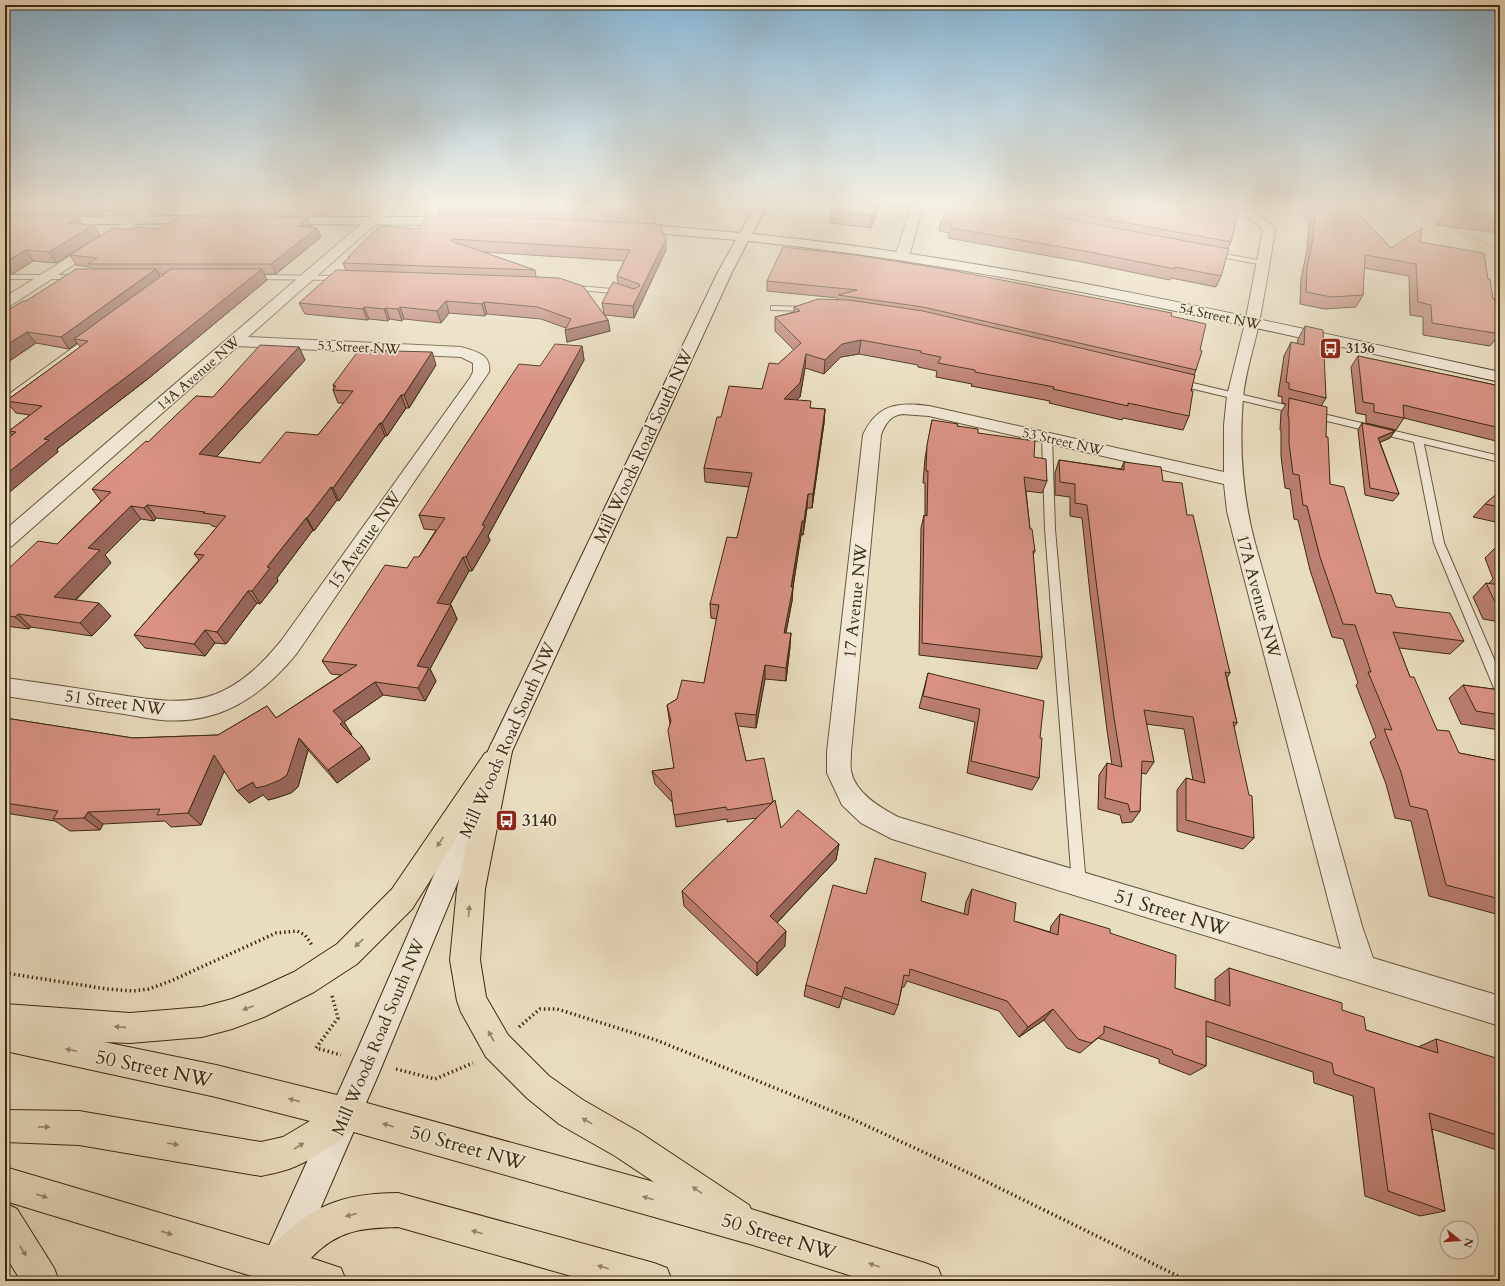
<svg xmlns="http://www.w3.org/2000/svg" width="1505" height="1286" font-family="Cardo,serif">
	<rect width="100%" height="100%" fill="#e9ddc0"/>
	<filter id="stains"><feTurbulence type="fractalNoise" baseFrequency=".005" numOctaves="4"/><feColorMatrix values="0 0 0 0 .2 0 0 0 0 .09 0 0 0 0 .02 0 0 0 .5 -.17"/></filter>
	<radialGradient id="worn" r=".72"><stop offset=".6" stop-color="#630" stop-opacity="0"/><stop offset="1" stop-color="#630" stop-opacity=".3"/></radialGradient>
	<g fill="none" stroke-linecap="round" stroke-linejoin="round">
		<defs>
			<path id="lane" d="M1208 251 1263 261 1267 263 1263 265 1211 255H1208Z
				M5 275H81L85 277 81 279H5Z
				M246 275 343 276 347 278 343 280 249 279 245 277Z
				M566 285 624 290 628 292 624 294 569 289 565 287Z
				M771 306 810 307 814 309 810 311 774 310H771Z
				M89 336H95L96 338 8 403 5 404V397Z
				M1176 379 1500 456V462L1424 444 1444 543 1500 673V693L1496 692 1494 688 1434 543 1414 442 1173 384 1172 382Z
				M1047 434 1052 437 1055 529 1086 884 1084 889 1079 891 1074 889 1072 884 1045 529 1042 437Z"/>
			<path id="street" d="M149 207H163L10 306 5 307V297Z
				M384 207H398L370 229 248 337 461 347C474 351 492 354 489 372L297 653C262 696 220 725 161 720 144 718 127 714 110 712 75 707 40 701 5 696V678C37 682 69 687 101 692 138 697 179 708 216 694 243 683 263 663 281 641L470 378 473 372V363L461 357 238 346 12 546 5 548V530L362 223Z
				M911 207H923L909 256 907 259H897L895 256Z
				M1203 207C1230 207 1259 206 1275 230 1270 261 1265 292 1259 323 1254 348 1245 373 1243 398 1239 449 1242 494 1255 543L1362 926 1373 958 1500 996V1026L892 839 861 823 842 805 827 773V752L863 435C877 404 898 402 929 406L1224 472V425L1227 396 1245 323 1263 230C1250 212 1224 214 1205 210ZM902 414 929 416 1224 484 1227 511 1235 543 1341 949 898 817C881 808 855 793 851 771 850 765 851 758 851 752L881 435C885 424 890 416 902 414Z"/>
			<path id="secondary" d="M754 207H766L752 234C1005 259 1252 318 1500 372V382C1251 327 1002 267 748 241L732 272 512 751 379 1073 289 1281H253L357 1051 488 751 718 272 736 240 632 231 628 230 626 227 628 224 632 223 740 233Z
				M202 216 206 217 208 220 206 223 5 225V217Z
				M280 217H454L458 218 460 221 458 224 454 225 276 224 274 221 276 218Z"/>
			<path id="primary" d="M500 741 509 744 512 751 485 889 480 960 486 997 508 1035 549 1076 583 1100 639 1132 749 1205 751 1209 925 1263 938 1268 943 1281H868L753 1245 350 1131C334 1145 309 1162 289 1169 280 1172 270 1174 261 1176L79 1145 5 1142V1110L79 1111 261 1142 283 1137 310 1121 216 1097 5 1051V1004L130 1013 202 1007 232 999 257 989 294 972 337 944 392 889 485 753 488 752 491 744ZM474 811 457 889 450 960 457 1001 461 1012 486 1057 527 1098 559 1124 615 1156 654 1182 345 1097 216 1065 104 1042 130 1043 202 1037 232 1029 264 1017 314 992 357 964 412 909Z
				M5 1167 272 1246C311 1206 342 1193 398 1193L654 1263 667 1268 672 1281H589L398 1227C361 1228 338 1230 311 1258L341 1268 346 1281H268L5 1201Z
				M5 1203 17 1209 54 1268 59 1281H21L5 1255Z"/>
		</defs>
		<use href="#lane" stroke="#68573c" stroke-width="2"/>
		<use href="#street" stroke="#68573c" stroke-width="2"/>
		<use href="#secondary" stroke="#3d2a10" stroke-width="2"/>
		<use href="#primary" stroke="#3d2a10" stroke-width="2"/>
		<path stroke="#3d2a10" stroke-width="1.5" stroke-dasharray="0.5 1.5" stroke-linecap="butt" d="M1403 207 1500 250
			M1351 208 1363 207
			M1282 216 1304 213"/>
		<path stroke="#3d2a10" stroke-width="3.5" stroke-dasharray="1.5 3" stroke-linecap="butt" d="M5 973 107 989 133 991 149 989 173 980 276 933 297 931 305 935 312 945
			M332 996 338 1018 316 1048 341 1055
			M519 1027 540 1009H557L656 1040 852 1119 973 1175 1188 1281
			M396 1069 435 1079 473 1063"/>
		<use href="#lane" fill="#f1e9d6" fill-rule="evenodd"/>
		<use href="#street" fill="#f1e9d6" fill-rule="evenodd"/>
		<use href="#secondary" fill="#f1e9d6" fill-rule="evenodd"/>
		<use href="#primary" fill="#e9ddc0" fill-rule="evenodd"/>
	</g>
	<path fill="#bb7e72" stroke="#3d2a10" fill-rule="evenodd" d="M5 207H112L99 216H5Z
		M195 207H337L326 216H199Z
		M437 207H654L655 223 666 250 634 318 605 315 608 320 610 331 567 342 566 328 541 319 487 314 485 316 449 313 441 323 404 319 402 321 390 319 388 321 369 319 367 320 305 314 299 303 346 270 343 263 349 258 348 257 418 229 440 216ZM483 252 624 261 617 276 618 283 602 303 604 314 536 277 535 270Z
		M879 207 871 228 830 223 831 211Z
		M950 207H1239L1231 242 1228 248 1221 276 1216 287 1171 278 1170 280 1082 262 948 238 949 233 939 231 941 221Z
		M1296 207H1352L1391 248 1420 242 1488 279 1493 299 1500 334 1490 346 1423 335V317L1410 315 1409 276 1364 268 1363 295 1356 307 1325 309 1300 304 1301 279 1307 250 1309 223Z
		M1500 207V233L1436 225 1447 208Z
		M5 216H77L82 224 94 225 100 236 56 263 33 261 13 274H5Z
		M312 227 317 228 321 237 276 274H264L267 280 149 378 57 449 58 452 12 435 9 431 30 415 16 413 6 401 80 347 77 343 69 349 36 343 5 364V312L92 269 90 267 76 265 70 255 132 230 159 229ZM158 274H165L160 277Z
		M767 281 1171 316 1196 370 1194 375 1191 391 1189 416 1183 430 1123 418 1122 420 1049 403 1050 401 971 386 972 384 936 377 937 371 918 367V365L859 354 841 357 824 374 805 368 800 397 797 400 811 408 825 409 824 423 812 508H807L803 535H801L793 587 792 601 786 633 790 647 786 681 765 679 756 728 738 726 746 761 773 801 781 828 839 844 836 860 777 923 785 946 757 976 684 906 682 891 757 818 727 822V819L676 827 673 803 655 784 652 771 674 768 670 724 669 718 667 705 704 683 717 619 711 618 710 604 737 538 749 487 705 482 704 468 721 417 762 389 778 364 794 350 775 331V317L794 312V307L838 300V298L767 291Z
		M1305 326 1326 398 1321 406 1326 437 1330 484 1376 593 1396 607 1464 641 1450 654 1399 648 1410 677 1437 730 1459 753 1500 761V915L1429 896 1411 821 1395 818 1386 784 1370 742 1376 737 1356 685 1358 683 1343 639 1332 637 1310 570 1298 520 1294 519 1290 489 1285 488 1281 456V430H1280L1281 412 1286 404 1282 403V397L1278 396 1284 356 1291 342 1297 344 1298 339Z
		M582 346 584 360 488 536 490 540 472 571H469L450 605H451L457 619 430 669 436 681 425 701 383 695 344 722 352 735H351L370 759 337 783 308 750 298 787 291 793 276 798 268 800 263 795 249 803 224 771 201 825 171 827 165 821 103 824 100 830 70 831 55 821 5 813V718L133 738 218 735 267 706 276 718 341 675 331 674 322 661 407 568 419 557 436 530 424 529 419 515 540 366Z
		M299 347 305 360 216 457 260 463 318 435 344 403H338L333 390 334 388 333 385 436 365 409 408H406L387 436H385L339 501 337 500 314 531 313 530 277 578 278 581 260 604 257 603 226 644 215 643 205 656 145 648 134 635 199 560 194 554 217 527 212 526 210 524 156 518 154 521 141 519 105 555 111 563 76 600 111 616 92 636 31 627 29 629 5 626V572L57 544 101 501 92 489 148 442 213 397Z
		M1358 356 1500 386V442L1404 418 1396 430 1366 423V415L1356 413 1351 367Z
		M932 420 957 426 978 433 1034 457 1047 481 1042 493 1026 491 1030 529 1035 551 1033 555 1042 657 1037 669 919 655 921 528 924 515 925 516V483H923L925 458Z
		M1362 423 1395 431 1390 438 1380 442 1399 494 1393 501 1365 495 1358 430Z
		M1059 460 1121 469 1124 462 1163 481 1187 515 1230 673 1227 678 1237 723 1234 727 1254 838 1243 849 1177 831V790L1186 778 1193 780 1184 729 1146 724 1154 762 1146 774 1141 773 1140 811 1132 822 1122 823 1120 815 1098 809 1099 775 1107 763 1112 765 1107 730 1090 594 1082 518 1070 516V497L1055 495V473Z
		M1500 491V523L1473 517 1485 504Z
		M1498 545H1500V622L1483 619 1473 597 1486 583 1489 584V583L1493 579 1485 558Z
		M928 673 1040 738 1039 778 1032 790 967 773 975 722 919 708Z
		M1463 685 1500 690V730L1461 724 1449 698Z
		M972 889 1014 921 1050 932 1051 926 1060 914 1110 933 1175 988 1215 1001V979L1229 968 1342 1010 1366 1030 1418 1047 1436 1039 1500 1062V1151L1432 1129 1445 1211 1420 1216 1365 1196 1353 1096 1314 1083 1313 1072 1206 1036V1066L1190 1075 1159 1063V1059L1098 1038 1080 1053 1067 1048 1044 1020 1019 1037 999 1011 907 981 904 987H902L898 1005 894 1015 842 998 839 1008 804 996 806 985 866 894 921 901 964 914 966 902Z"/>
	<path fill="#98665c" stroke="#3d2a10" d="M94 207H112L99 216Z
		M322 207H337L326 216Z
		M876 207H879L871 228 872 216Z
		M77 216 83 227 67 223Z
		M308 218 312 227 298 226Z
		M94 225 100 236 56 263 49 252Z
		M317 228 321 237 276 274 271 264Z
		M666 239V250L634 318 633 306Z
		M26 250 33 261 13 274 5 263Z
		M156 269 162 280 74 339 77 343 69 349 61 337Z
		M262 269 267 280 149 378 57 449 58 452 5 496V475L44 439Z
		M446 301 449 313 441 323 437 311Z
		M484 302 487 314 485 316 482 304Z
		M364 307 369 319 367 320 363 309Z
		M400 307 404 319 402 321 398 309Z
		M386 308 390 319 388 321 384 309Z
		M608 320 610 331 567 342 565 330Z
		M27 332 36 343 5 364V346Z
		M861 340 859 354 841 357 824 374 825 360 842 344Z
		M582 346 584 360 488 536 490 540 472 571 466 557 482 525Z
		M299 347 305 360 207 467 199 454Z
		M432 352 436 365 409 408 404 395Z
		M806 354 805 368 800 397 783 413 784 399Z
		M401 395 406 408 387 436 382 423Z
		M825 409 824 423 812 508 813 494Z
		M380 423 385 436 339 501 333 488Z
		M1395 431 1390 438 1374 445 1378 438Z
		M331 487 337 500 314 531 307 518Z
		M808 494 807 508 803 535 804 521Z
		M147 505 156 518 154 521 144 508Z
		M131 506 141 519 105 555 111 563 66 609 54 597 88 548Z
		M306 518 313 530 277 578 278 581 260 604 252 591 267 567Z
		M802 521 801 535 793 587 792 601 783 646 784 633Z
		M463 557 469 571 443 617 437 603Z
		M248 591 257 603 226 644 217 632Z
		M99 603 111 616 92 636 80 623Z
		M451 605 457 619 430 669 436 681 425 701 418 688 417 666Z
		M18 614 31 627 29 629 15 617Z
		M205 630 215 643 205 656 194 644Z
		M791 633 790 647 786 681V668Z
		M765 665V679L756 728V715Z
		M375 682 383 695 344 722 352 735 349 737 340 724 333 711Z
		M299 738 308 750 298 787 291 793 276 798 268 800 263 795 249 803 237 791 253 782Z
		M362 746 370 759 337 783 328 770Z
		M214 755 226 767 201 825 188 813Z
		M88 812 103 824 100 830 84 818Z
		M839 844 836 860 769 931 770 916Z
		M786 931 785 946 757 976V963Z
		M1053 1009 1044 1020 1019 1037 1028 1027Z"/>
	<path fill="#d99284" stroke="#3d2a10" d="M632 207H654V208Z
		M833 207H876L872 216 831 211Z
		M950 207H1002L1229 249 1221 276 1175 267V269L1085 251 950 228 953 223 941 221Z
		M1040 207H1239L1231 242Z
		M1311 207H1352L1391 248 1422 228 1420 242 1484 253 1488 279H1490L1493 299H1495L1500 334 1432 323 1431 305 1418 302 1416 264 1365 255 1363 295 1332 297 1306 292 1307 267 1313 238 1315 212Z
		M1449 207H1500V214L1447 208Z
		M5 216H77L67 223 94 225 49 252 26 250 5 262Z
		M428 216H484L659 224 666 239 633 306 602 303 613 282 634 289 640 286 639 284 617 276 630 250 452 239 451 241 535 270 343 263 350 257H348L380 226 418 229Z
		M177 217 308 218 298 226 317 228 271 264H88L97 258 70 255 113 228 132 230 137 227 159 229Z
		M783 247 856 255 950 270 1172 313 1171 316 1206 324 1200 350 1202 351 1196 370 923 307 838 295 857 290 767 281Z
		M76 269H156L61 337 27 332 5 346V312L23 301H26Z
		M171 269H262L141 366 44 439 49 440 5 475V441L16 432 9 431 42 406 6 401 88 341 74 339Z
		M336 270 540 277 559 278 583 286 608 320 565 330 571 319 538 307 484 302 482 304 446 301 437 311 400 307 398 309 386 308 384 309 364 307 363 309 299 303Z
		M818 299 849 300 923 311 1195 375 1191 391H1193L1189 416 1128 403V406L1053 389 1054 387 975 372V370L938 363 941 357 921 353V351L861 340 842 344 825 360 806 354 800 383 784 399 811 401 810 408 825 409 813 494H808L804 521H802L791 587H793L784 633H791L786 668 765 665 756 715 735 713 746 761 764 758 773 801 772 803 727 810 726 807 674 815 671 791 652 771 674 768 668 730 671 721 667 705 677 699 682 680 704 683 719 605 710 604 727 537 737 538 752 473 704 468 717 417H721L729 386 762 389 769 363 778 364 801 343 775 317 800 311 794 307Z
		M1305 326 1323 330 1326 398 1289 389V383L1286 382 1291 342 1304 345Z
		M555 344 582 346 482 525 485 526 466 557H463L437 603 451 605 417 666 429 668 418 688 375 682 333 711 343 722 340 724 362 746 328 770 299 738 287 775 280 780 265 786 256 788 253 782 237 791 214 755 188 813 157 815 160 809 88 812 84 818 53 819 58 811 5 803V718L133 738 218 735 267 706 276 718 357 665 322 661 385 565 407 568 414 557H419L445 518 419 515 519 364 540 366Z
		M260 345 299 347 199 454 260 463 286 432 318 435 353 391 333 390 336 386 333 385 359 350 432 352 404 395H401L382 423H380L333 488 331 487 307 518H306L267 567 270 568 252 591H248L217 632 205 630 194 644 134 635 204 555 194 554 226 516 203 513 205 512 147 505 144 508 131 506 88 548 100 550 54 597 99 603 80 623 18 614 15 617 5 615V572L38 541 57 544 111 492 92 489 146 441 148 442 196 396 213 397Z
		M1358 356 1500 386V428L1403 405 1404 418 1374 412V404L1363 402Z
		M1289 398 1327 407 1326 437H1328L1330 484 1344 487 1376 593 1391 595 1396 607 1450 613 1464 641 1393 632 1410 677H1414L1437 730 1449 731 1459 753 1500 761V899L1446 885 1427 810 1410 806 1401 772 1384 729 1392 730 1368 672H1371L1355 625 1343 624 1320 557 1307 506 1303 505 1299 475 1293 474 1289 443V417L1288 416Z
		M932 420 958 424 957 426 978 429V433L1035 441 1034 457 1046 459 1047 481 1024 477 1030 529H1032L1035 551H1033L1042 657 922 643 924 515 927 516 928 471H926L927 445Z
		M1362 423 1395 431 1378 438 1399 494 1370 488Z
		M1059 460 1124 470V462L1161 467 1163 481 1182 483 1187 515H1193L1230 673 1225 672 1237 723 1233 722 1249 795 1252 796 1254 838 1186 820V778L1205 783 1193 717 1144 710 1154 762 1142 761 1140 811 1130 812 1128 804 1105 798 1107 763 1122 767 1114 718 1096 581 1087 505 1075 503V484L1060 482Z
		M1500 491V507L1485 504Z
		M1498 545H1500V550Z
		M1486 583 1500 585V607L1497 606Z
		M928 673 1044 701 1040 738H1042L1039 778 971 761 980 709 923 696Z
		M1463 685 1500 690V715L1476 711Z
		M775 800 781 828 798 810 839 844 770 916 786 931 757 963 682 891Z
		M875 858 926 873 921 901 968 915 972 889 1016 903 1014 921 1058 935 1060 914 1110 929V933L1176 955 1175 988 1230 1006 1229 968 1342 1003V1010L1364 1017 1366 1030 1438 1053 1436 1039 1499 1059 1500 1062V1136L1429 1113 1445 1211 1388 1191 1374 1088 1334 1074 1332 1063 1206 1021V1066L1173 1054 1172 1050 1104 1026V1033L1091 1043 1078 1039 1053 1009 1028 1027 1007 1001 910 969 909 976 904 975 898 1005 845 987 842 997 806 985 833 885 866 894Z"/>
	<defs><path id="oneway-solid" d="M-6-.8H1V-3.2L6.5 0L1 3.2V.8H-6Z"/></defs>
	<g fill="#938468">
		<use href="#oneway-solid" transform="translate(440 842) rotate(123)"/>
		<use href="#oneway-solid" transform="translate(469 911) rotate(-85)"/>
		<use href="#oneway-solid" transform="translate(359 943) rotate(137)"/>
		<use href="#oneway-solid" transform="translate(248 1008) rotate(160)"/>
		<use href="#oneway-solid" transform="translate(120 1027) rotate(-176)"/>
		<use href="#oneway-solid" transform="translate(491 1036) rotate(-119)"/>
		<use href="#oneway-solid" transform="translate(71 1050) rotate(-168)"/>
		<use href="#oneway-solid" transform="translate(294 1100) rotate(-166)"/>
		<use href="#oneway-solid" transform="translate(587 1121) rotate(-151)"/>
		<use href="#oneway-solid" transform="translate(388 1125) rotate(-164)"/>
		<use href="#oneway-solid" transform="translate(44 1127) rotate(1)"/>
		<use href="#oneway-solid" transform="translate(173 1144) rotate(10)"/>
		<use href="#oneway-solid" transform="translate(299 1146) rotate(-32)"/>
		<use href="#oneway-solid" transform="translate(697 1190) rotate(-146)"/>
		<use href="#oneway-solid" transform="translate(42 1196) rotate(17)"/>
		<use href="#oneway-solid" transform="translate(648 1198) rotate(-164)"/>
		<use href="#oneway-solid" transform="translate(351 1215) rotate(166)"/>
		<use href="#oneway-solid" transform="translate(477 1232) rotate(-164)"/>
		<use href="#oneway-solid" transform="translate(167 1233) rotate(17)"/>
		<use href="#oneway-solid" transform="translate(23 1251) rotate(58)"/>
		<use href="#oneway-solid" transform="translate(874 1265) rotate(-163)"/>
		<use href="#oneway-solid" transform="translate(603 1267) rotate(-164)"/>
	</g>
	<linearGradient id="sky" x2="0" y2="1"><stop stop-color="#88b6d5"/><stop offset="0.53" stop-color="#f5f0e3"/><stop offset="1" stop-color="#f5f0e3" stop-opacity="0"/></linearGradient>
	<rect width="1505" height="387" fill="url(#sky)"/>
	<defs>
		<symbol id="bus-square" viewBox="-11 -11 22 22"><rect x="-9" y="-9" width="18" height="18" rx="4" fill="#8f2418" stroke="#f1e9d6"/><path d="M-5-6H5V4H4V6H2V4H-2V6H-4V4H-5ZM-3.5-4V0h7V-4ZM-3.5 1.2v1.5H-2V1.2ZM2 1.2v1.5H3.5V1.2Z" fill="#fff"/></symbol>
	</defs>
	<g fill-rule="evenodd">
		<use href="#bus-square" x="1318" y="336" width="25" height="25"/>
		<use href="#bus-square" x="494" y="808" width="25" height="25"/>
	</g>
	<g text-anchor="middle" stroke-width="3.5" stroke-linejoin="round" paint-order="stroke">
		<g font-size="14" fill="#3d2a10" stroke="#f1e9d6">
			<text transform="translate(1220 316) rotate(12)" y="5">54 Street NW</text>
			<text transform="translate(359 347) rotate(3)" y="5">53 Street NW</text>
			<text transform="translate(198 373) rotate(-41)" y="5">14A Avenue NW</text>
			<text transform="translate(1063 441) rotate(13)" y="5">53 Street NW</text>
		</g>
		<g font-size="14" font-weight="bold" fill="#3d2a10" stroke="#f1e9d6" text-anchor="start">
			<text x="1346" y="353">3136</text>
		</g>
		<g font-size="17" fill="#3d2a10" stroke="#f1e9d6">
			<text transform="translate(643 446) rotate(-65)" y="6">Mill Woods Road South NW</text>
			<text transform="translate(364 540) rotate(-55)" y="6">15 Avenue NW</text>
			<text transform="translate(1259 596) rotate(75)" y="6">17A Avenue NW</text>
			<text transform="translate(855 601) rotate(-84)" y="6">17 Avenue NW</text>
			<text transform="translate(115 702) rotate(8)" y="6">51 Street NW</text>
			<text transform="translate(507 740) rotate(-66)" y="6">Mill Woods Road South NW</text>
			<text transform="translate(378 1037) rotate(-67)" y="6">Mill Woods Road South NW</text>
		</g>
		<g font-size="17" font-weight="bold" fill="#3d2a10" stroke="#f1e9d6" text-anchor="start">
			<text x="522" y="826">3140</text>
		</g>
		<g font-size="20" fill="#3d2a10" stroke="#f1e9d6">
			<text transform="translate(1172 912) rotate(17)" y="7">51 Street NW</text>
			<text transform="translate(154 1068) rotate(12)" y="7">50 Street NW</text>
			<text transform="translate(468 1147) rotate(16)" y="7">50 Street NW</text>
			<text transform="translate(779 1236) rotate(17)" y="7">50 Street NW</text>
		</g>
	</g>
	<rect width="1505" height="1286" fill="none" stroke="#e9ddc0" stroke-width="20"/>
	<rect x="6" y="6" width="1493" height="1274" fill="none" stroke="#3d2a10" stroke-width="2"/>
	<rect x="10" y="10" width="1485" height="1266" fill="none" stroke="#3d2a10"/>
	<g transform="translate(1459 1240) rotate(107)"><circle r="19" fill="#f1e9d6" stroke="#a99d87"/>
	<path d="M0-3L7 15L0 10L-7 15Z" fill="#8f2418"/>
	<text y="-6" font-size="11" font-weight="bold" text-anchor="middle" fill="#3d2a10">N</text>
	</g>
	<rect width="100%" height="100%" filter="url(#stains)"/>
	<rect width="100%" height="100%" fill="url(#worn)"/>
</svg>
